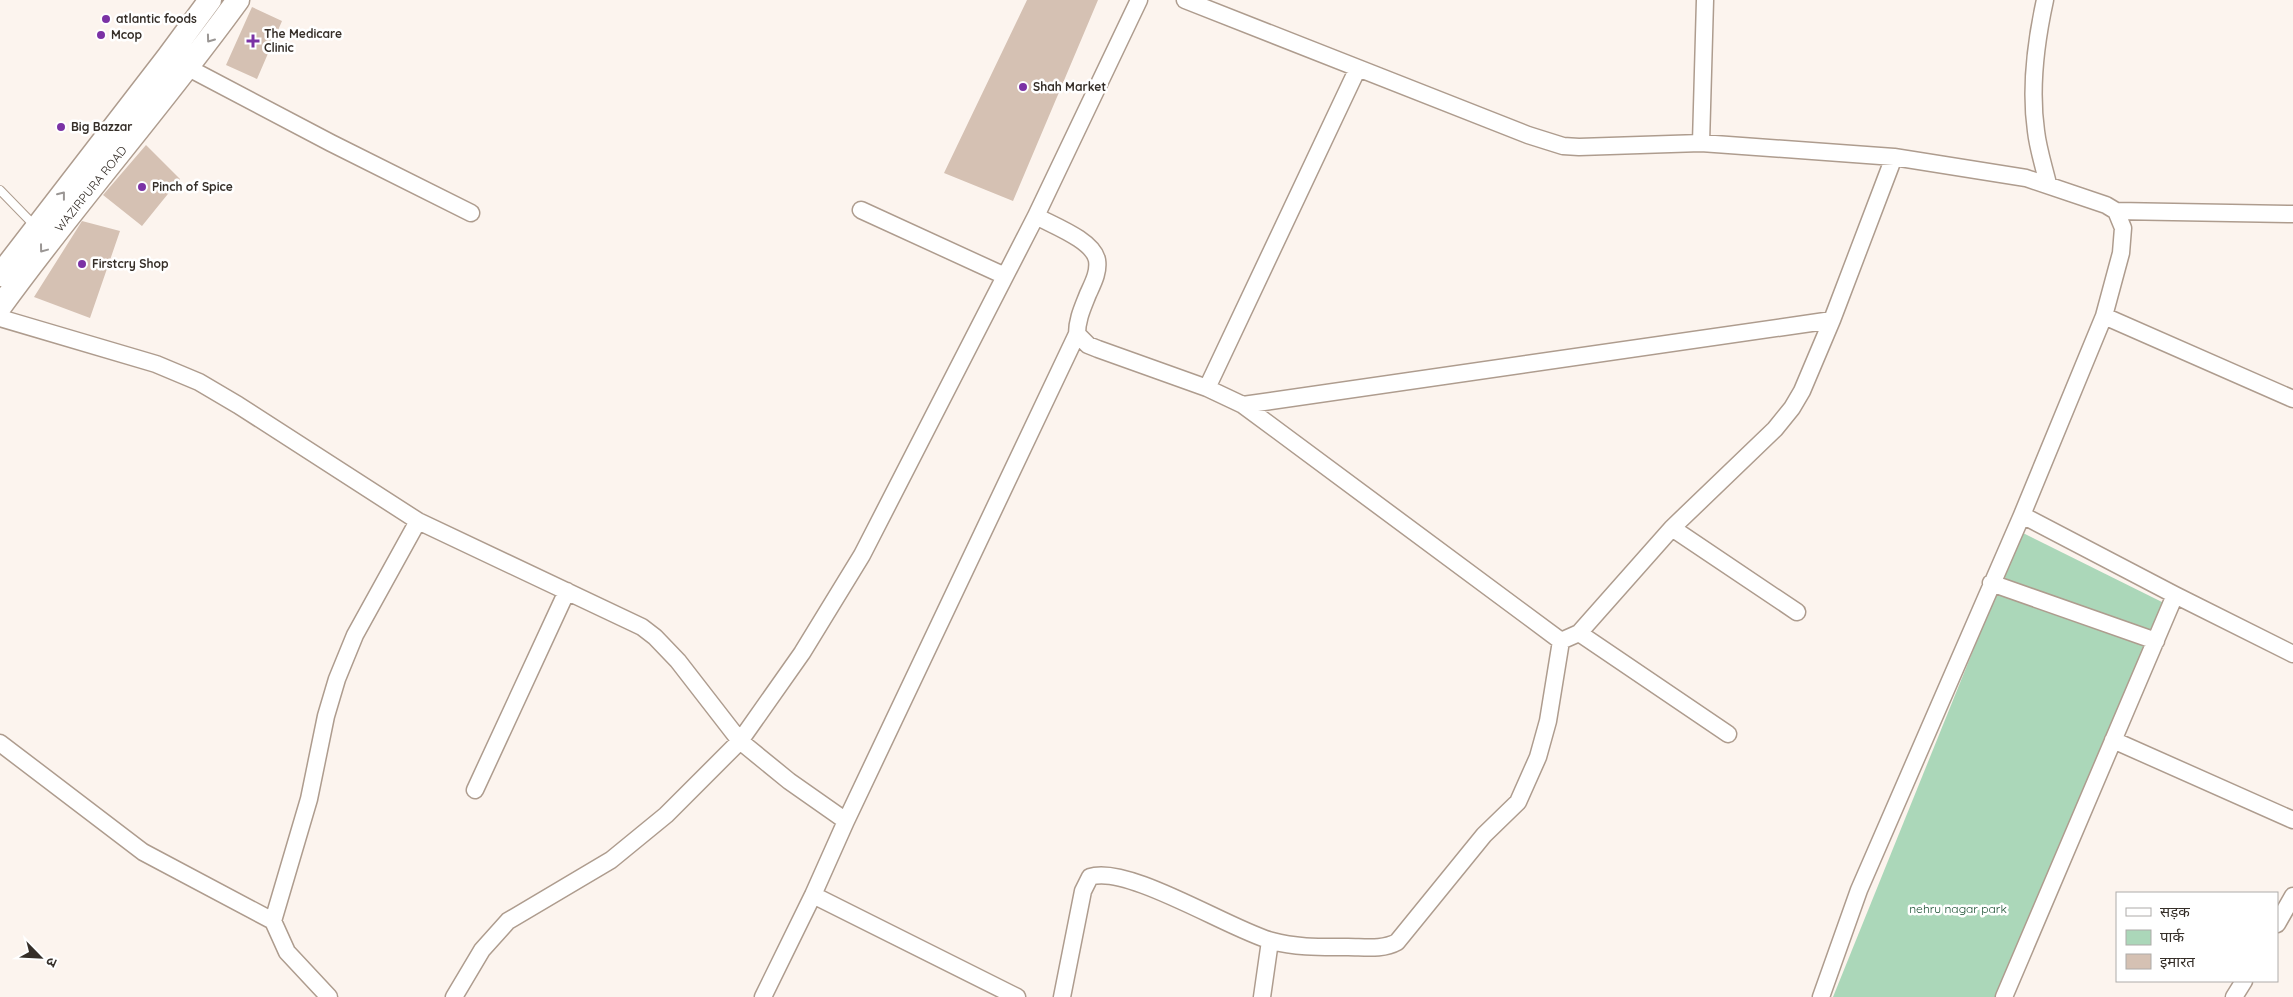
<svg xmlns="http://www.w3.org/2000/svg" width="2293" height="997" font-family="Quicksand,'Noto Sans Devanagari',sans-serif">
	<rect width="100%" height="100%" fill="#fcf4ee"/>
	<path fill="#abd7b9" d="M2021 532 2168 605 2012 997H1833Z"/>
	<path fill="#d5c1b3" d="M1027 0H1098L1013 201 944 173Z
		M252 7 282 21 257 79 226 65Z
		M146 145 180 179 142 226 103 195Z
		M82 221 120 231 90 318 34 297Z"/>
	<g fill="none" stroke-linecap="round" stroke-linejoin="round">
		<defs>
			<path id="lane" d="M0 190 35 226"/>
			<path id="street" d="M1185 0 1528 135 1563 146 1579 147 1701 143 1894 157 2026 178 2106 205 2116 211 2123 228 2121 253 2104 316 2022 515 1859 890 1821 997
				M2045 0C2036 41 2030 89 2036 131 2038 149 2044 167 2048 184
				M179 63 331 143 471 213
				M1701 143 1705 0
				M861 210 1005 276
				M2116 211 2293 214
				M2104 316 2293 399
				M0 318 156 364 199 382 238 405 418 521 642 627 655 637 678 661 740 741 789 781 846 821
				M1077 334 1088 345 1098 349 1207 388 1243 405 1561 641 1579 633 1672 528 1775 429 1792 408 1802 391 1832 320 1894 157
				M1207 388 1357 70
				M1243 405 1832 320
				M2022 515 2175 595 2293 654
				M1672 528 1797 612
				M1991 583 2156 641
				M1579 633 1728 734
				M2113 740 2293 820
				M0 743 143 852 273 921
				M475 790 567 591
				M813 895 1017 997
				M2277 924 2293 896
				M329 997 287 952 273 921 309 799 326 716 337 679 355 635 418 521
				M454 997 482 950 508 921 611 860 666 815 740 741 802 653 862 555 1036 216
				M763 997 813 895 846 821 1077 334C1077 319 1083 307 1088 294 1093 283 1099 272 1097 260 1093 240 1052 225 1036 216L1139 0
				M1062 997 1083 891 1090 877C1127 864 1231 930 1272 941 1297 948 1323 947 1348 947 1364 947 1383 950 1397 942L1484 835 1518 802 1538 757 1548 721 1561 641
				M1262 997 1270 941
				M2004 997 2175 595
				M2234 997 2244 981"/>
			<path id="secondary" d="M0 275 168 57 210 0
				M0 307C76 202 162 105 238 0"/>
		</defs>
		<use href="#lane" stroke="#ae9c8e" stroke-width="10"/>
		<use href="#street" stroke="#ae9c8e" stroke-width="19"/>
		<use href="#secondary" stroke="#ae9c8e" stroke-width="25"/>
		<use href="#lane" stroke="#fff" stroke-width="8"/>
		<use href="#street" stroke="#fff" stroke-width="16"/>
		<use href="#secondary" stroke="#fff" stroke-width="22"/>
	</g>
	<defs><path id="oneway-chevron" d="M-2-3.5L2.5 0L-2 3.5" fill="none" stroke-width="1.6" stroke-linecap="round" stroke-linejoin="round" transform="scale(1.25)"/></defs>
	<g stroke="#9a9694">
		<use href="#oneway-chevron" transform="translate(210 39) rotate(126)"/>
		<use href="#oneway-chevron" transform="translate(62 195) rotate(-52)"/>
		<use href="#oneway-chevron" transform="translate(43 249) rotate(127)"/>
	</g>
	<g fill="#7b32a5" stroke="#fff" stroke-width="2">
		<circle cx="106" cy="19" r="5"/>
		<circle cx="101" cy="35" r="5"/>
		<path d="M250.5 33.5h5v5h5v5h-5v5h-5v-5h-5v-5h5z"/>
		<circle cx="1023" cy="87" r="5"/>
		<circle cx="61" cy="127" r="5"/>
		<circle cx="142" cy="187" r="5"/>
		<circle cx="82" cy="264" r="5"/>
	</g>
	<g text-anchor="middle" stroke-width="5" stroke-linejoin="round" paint-order="stroke">
		<g font-size="12" font-weight="bold" fill="#352e28" stroke="#fff" text-anchor="start">
			<text x="116" y="23">atlantic foods</text>
			<text x="264" y="38">The Medicare<tspan x="264" dy="14">Clinic</tspan></text>
			<text x="111" y="39">Mcop</text>
			<text x="1033" y="91">Shah Market</text>
			<text x="71" y="131">Big Bazzar</text>
			<text x="152" y="191">Pinch of Spice</text>
			<text x="92" y="268">Firstcry Shop</text>
		</g>
		<g font-size="12" fill="#352e28" stroke="#fff">
			<text transform="translate(91 189) rotate(-51)" y="4">WAZIRPURA ROAD</text>
		</g>
		<g font-size="12" fill="#194f31" stroke="#fff">
			<text x="1958" y="913">nehru nagar park</text>
		</g>
	</g>
	<rect x="2116" y="892" width="162" height="90" fill="#ffffff" stroke="#aeaba9"/>
	<rect x="2126" y="908" width="25" height="8" fill="#ffffff" stroke="#aeaba9"/>
	<text x="2160" y="917" font-size="15" fill="#352e28">सड़क</text>
	<rect x="2126" y="930" width="25" height="15" fill="#abd7b9" stroke="#aeaba9"/>
	<text x="2160" y="942" font-size="15" fill="#352e28">पार्क</text>
	<rect x="2126" y="954" width="25" height="15" fill="#d5c1b3" stroke="#aeaba9"/>
	<text x="2160" y="967" font-size="15" fill="#352e28">इमारत</text>
	<g transform="translate(40 957) rotate(114)" stroke="#ffffff" stroke-width="4" paint-order="stroke">
	<path d="M0-4L9 19L0 12L-9 19Z" fill="#352e28"/>
	<text y="-8" font-size="14" font-weight="bold" text-anchor="middle" fill="#352e28">उ</text>
	</g>
</svg>
